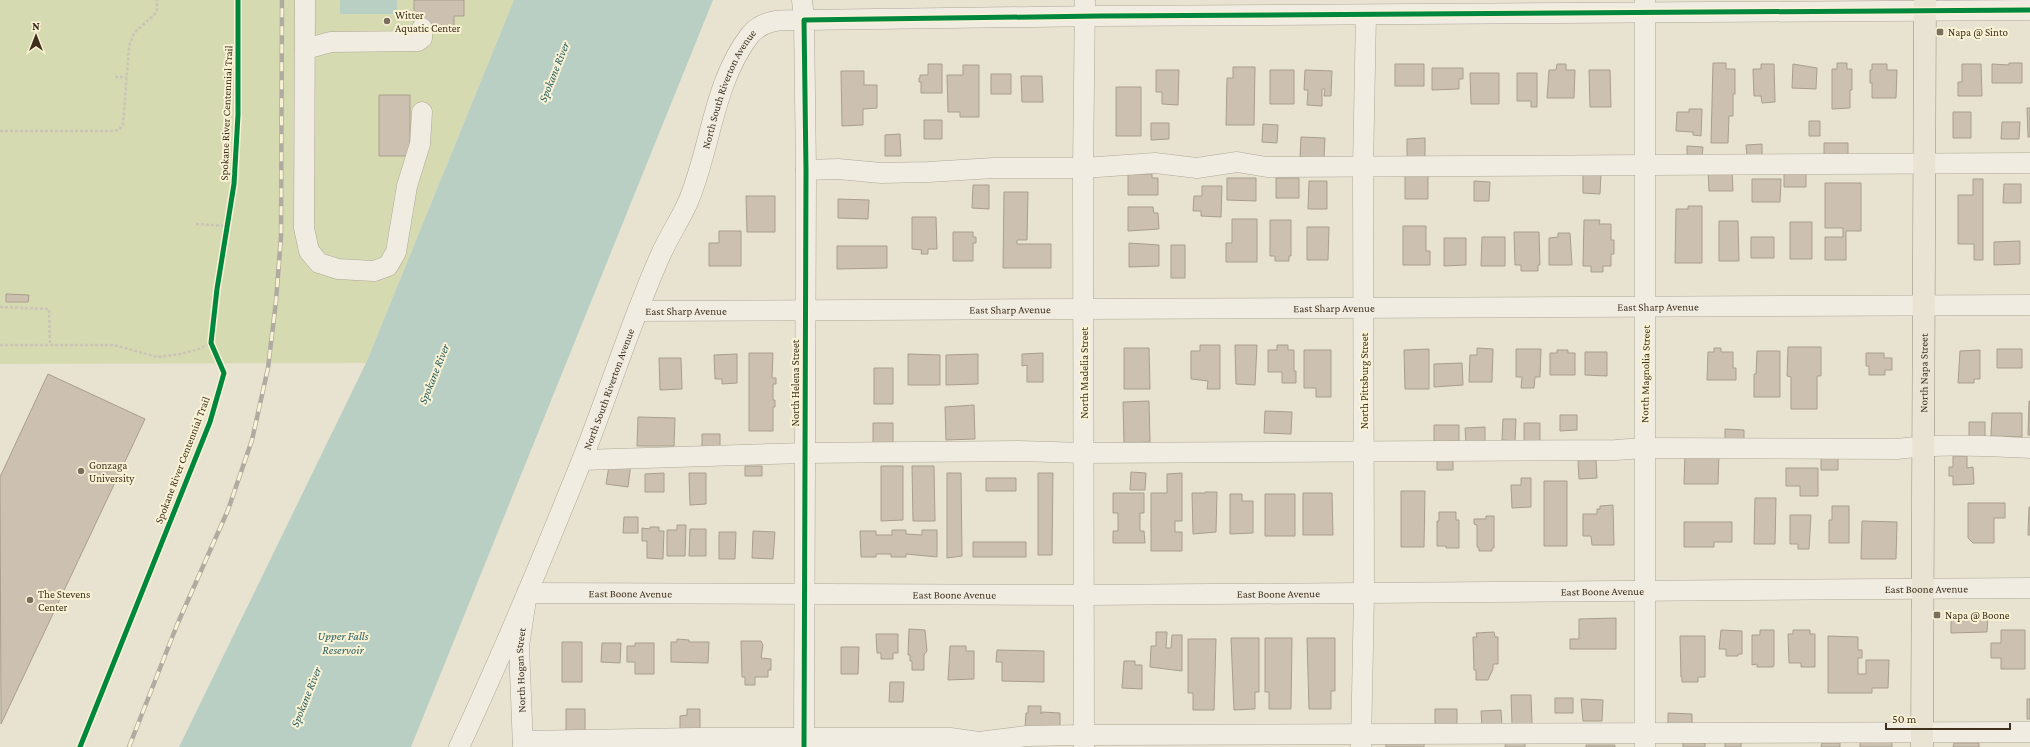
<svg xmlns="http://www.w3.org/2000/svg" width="2030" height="747" font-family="'Crimson Pro',serif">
	<rect width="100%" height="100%" fill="#e8e3d0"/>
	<path fill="#d6dab1" d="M0 0H514L366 363 0 364Z"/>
	<path fill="#bacfc4" d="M340 0H397V14H340Z
		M514 0H713L411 747H179L366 363Z"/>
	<path fill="#ccc1b0" stroke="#a99e8d" d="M414 0H464V16H454V26H430L414 28Z
		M1713 63H1726V69H1735V94H1733V116H1729L1728 143H1711Z
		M1837 63H1847V69H1852V90H1850V108L1832 109V69H1837Z
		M2009 63H2022V83H1992V64L2009 65Z
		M928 64H942V93H921V82H919V78H920V75H928Z
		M1395 64H1424V86H1395Z
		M1557 64H1566V70H1575L1574 98H1547L1549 70H1556Z
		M1761 64H1774L1775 102 1762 103 1761 96H1754L1753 69H1761Z
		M1793 64 1817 68 1816 89 1792 88Z
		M1872 64H1887V70H1897L1896 98H1872V83H1870V70H1872Z
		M1962 64H1981L1982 96H1958V82H1962Z
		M963 65H979V117H960V112H948L947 75H963Z
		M1233 67H1255L1254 125H1226L1227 78H1233Z
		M1432 68H1463V79H1459V89L1432 90Z
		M1156 70H1179L1178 105 1162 104V92H1156Z
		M1270 70H1294V104H1270Z
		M1305 70 1332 71 1331 96H1324L1325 89H1322V106L1307 105 1308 90H1304Z
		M1589 70H1610L1611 107H1590Z
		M841 71H864V85H877V108L863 109V125L842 126Z
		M1470 73H1499V104H1471Z
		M1517 73H1537V107H1531V101H1517Z
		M991 74H1011V94H991Z
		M1021 76H1042L1043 102H1022Z
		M1116 87H1141V136H1116Z
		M379 95H410V156H379Z
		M2027 108H2030V137H2028Z
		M1689 109H1702L1701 136 1693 135V132L1676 131 1677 112H1689Z
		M1953 112H1971V138H1953Z
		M924 120H942V139H924Z
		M1809 121H1820V136H1809Z
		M2002 122H2020L2019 139H2001Z
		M1151 123H1169V139L1151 140Z
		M1263 124 1278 125 1277 143 1262 142Z
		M900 134 901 156H885V135Z
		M1301 137 1325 138 1324 158 1300 157Z
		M1425 138V157H1407V139Z
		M1824 143H1848V156H1824Z
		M1762 144V156H1747L1746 145Z
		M1687 146 1703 147 1702 156 1687 155Z
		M1784 168H1806V187H1784Z
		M1708 170H1732L1733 191H1709Z
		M1583 172H1601L1600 194 1583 193Z
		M1128 174H1152V178H1158V195H1128Z
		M1405 175H1428V199H1405Z
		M1227 178H1256V201L1227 200Z
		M1276 178H1299V198H1276Z
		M1752 179H1781L1780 202H1752Z
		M1973 179H1983V260H1974V244H1958V195H1973Z
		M1309 181H1327V209H1308Z
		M1474 181 1490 182 1489 201H1474Z
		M1825 183H1861V231H1846V260H1825V237H1843V228H1825Z
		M2004 184H2021V203H2003Z
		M973 185H989V209L972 208Z
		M1202 186H1222L1221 217 1201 216V211H1193L1194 196H1202Z
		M1004 192H1028L1027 240H1017V244H1051V268H1003Z
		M746 196H775V232H747Z
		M838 199 869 200 868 219 838 218Z
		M1688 206H1702V263H1675L1676 209H1688Z
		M1128 207H1153L1154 213H1158L1159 229 1128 231Z
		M912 217H936L937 249H928V254H921L922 250 912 249Z
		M1232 219H1257V262H1226V243H1232Z
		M1270 220H1291V256H1289V261H1275V256H1270Z
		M1584 220H1600L1599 224H1611V240H1614V254H1611V266H1603V272H1591V266H1583Z
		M1719 221H1738L1739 261H1719Z
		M1790 222H1812V259H1790Z
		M1403 226H1426V251H1430V265H1403Z
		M1307 227H1329L1328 260H1307Z
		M719 231H741V266H709V243H719Z
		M953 232H973V237H976V243H973V261H953Z
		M1514 232H1539L1540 265H1538V271H1521V265H1515Z
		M1558 233H1570L1572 265H1549V238L1558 237Z
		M1482 237H1505V266H1481Z
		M1751 237H1774V258H1751Z
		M1444 238H1466V265L1444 266Z
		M2020 241V264L1994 265V242Z
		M1129 243 1159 245V266L1129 267Z
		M1171 245H1185V278H1171Z
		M837 246H887V268L837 269Z
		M6 294 29 295 28 302H6Z
		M1200 345H1220V389H1207L1208 381 1191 379V351H1200Z
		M1235 345H1257L1255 385 1236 384Z
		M1277 345H1288V350H1294V371H1296V383H1282V372H1268V350H1277Z
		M1788 347H1821V376H1817V409H1791V377L1787 376Z
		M1124 348H1149L1150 389H1124Z
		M1477 348 1493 349 1492 382H1469L1470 355H1477Z
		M1714 348H1721V352H1733V368H1736V380H1707L1708 352H1714Z
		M1429 349V389H1405L1404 350Z
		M1516 349H1541L1540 377H1535L1534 388H1521L1522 377H1516Z
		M1997 349H2022V368H1997Z
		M1304 350H1331V397H1316V388H1304Z
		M1557 350H1568V353H1575V375H1550V353H1557Z
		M1980 350V379H1974V383H1958L1960 351Z
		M1757 351H1780V397H1754V374H1756Z
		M1585 352H1607V376L1585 375Z
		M749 353H773L772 378H776V384H773V400H775V407H773V431H749Z
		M1043 353V382H1027V365L1022 366V354Z
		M1866 353H1884V358H1892V370H1885V375H1869V366H1866Z
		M737 354V383L722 384V379H715L714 355Z
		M908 354 940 355V385H908Z
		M978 354V384L946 385V355Z
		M659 358H681L682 389 660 390Z
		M1462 363 1463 385 1434 387V364Z
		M874 368H893V404H874Z
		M48 374 145 419 1 724 0 477Z
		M1149 401 1150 442 1124 443 1123 402Z
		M2029 401H2030V435H2028Z
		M974 405 975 439 946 440 945 407Z
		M1265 411 1292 412 1291 434 1264 433Z
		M1992 413H2022V437L1991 436Z
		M1560 415H1577V430L1560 431Z
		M638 417 675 418 674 446H637Z
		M1503 419H1516L1515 441 1502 440Z
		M1969 422H1985V438H1969Z
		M873 423H893V444H873Z
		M1524 423H1540V443H1524Z
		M1434 425H1459V441L1434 442Z
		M1485 427V444H1466L1465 428Z
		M1725 429 1744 430V442L1725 441Z
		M702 434H720V449H702Z
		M1838 453V470H1821V454Z
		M1685 454H1719L1718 484H1684Z
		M1953 456H1967V468L1973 467 1974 484 1953 485V476H1949V467H1953Z
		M1437 457H1453V470H1437Z
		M610 460 631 463 628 487 606 484Z
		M1578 460H1596L1597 478 1579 479Z
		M745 466H762V476H745Z
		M881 466H903V520L881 521Z
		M912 466H934L935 521H913Z
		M1786 468H1818V496H1800V486H1786Z
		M1131 472 1146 473 1145 490H1130Z
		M664 473V492H645V474Z
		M689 473H706V504L690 505Z
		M947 473H961L962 556 947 558Z
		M1038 473H1053L1052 555H1038Z
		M1182 473V521H1175V532H1182V551H1151V493H1167V474Z
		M986 478H1016V491H986Z
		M1521 478H1531V507L1512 508 1511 485H1521Z
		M1544 481H1567V546H1544Z
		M1401 491H1425L1424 547H1401Z
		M1205 492H1217L1216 532 1193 534 1192 493H1205Z
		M1113 493H1144V513H1140V531H1144L1145 543H1113V531H1118V513H1113Z
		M1303 493H1332L1333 535H1303Z
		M1230 494H1242V501H1253V533L1230 534Z
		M1265 494H1295V536H1265Z
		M1755 498H1776L1775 544H1754Z
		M1968 503H2005V518H1994V543H1973L1968 538Z
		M1613 505 1614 545H1592L1591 536H1583V514H1597V509H1600V506Z
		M1832 506H1849V543H1829V520H1832Z
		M2029 507H2030V535H2028Z
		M1439 512H1456V520H1459V548H1446V546H1437V521H1439Z
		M1790 515H1811L1809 549H1798V544H1790Z
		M1486 516H1494V548H1492V551H1479V548L1477 547V525L1474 524V519H1486Z
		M624 517H638V533H623Z
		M1862 521 1897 522 1896 559H1861Z
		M1684 522H1732V542H1714V547H1684Z
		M677 525H686L685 556H667V530H677Z
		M650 527H659V531H664L663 559 647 558V541H642V528L650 529Z
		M690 529H706V556H689Z
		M892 530H906V534L922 535V530H937V557L906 554V557H891V554H876V557H861L860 531H876V535H892Z
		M753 531 775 532 773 559 752 558Z
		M719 532H736L735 559H719Z
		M973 542H1026V557H973Z
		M1951 615H1988L1987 632 1951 633Z
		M1616 618V649H1570V639H1579V619Z
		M909 629 925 630 927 651 924 655V670H912V661H910V655H908Z
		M1721 630 1742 631V654H1738V656H1726V649H1719Z
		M1760 630H1774V665L1773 667H1757V664L1752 665V635H1760Z
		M1793 630H1810V634H1815V667H1801V663H1789L1788 634H1793Z
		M2001 630H2025V669H2001V658H1991V643H2001Z
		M1156 632H1167L1166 648H1171L1172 635H1182V671L1150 667 1151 646H1156Z
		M1494 632 1495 637H1498V664H1493V669L1488 680H1476V670H1474L1473 637H1477L1476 633Z
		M876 634H898V653H893V659H881V653H877Z
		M1680 636H1705V677H1698V682H1682V677H1681Z
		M1828 636 1858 637V650H1862V658H1858V674H1866V660H1889L1888 688H1872V693H1828Z
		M1231 638H1259V692H1255V709L1234 710Z
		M1265 638H1292L1291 709H1269V692H1265Z
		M1307 638H1335V691H1331V709H1309Z
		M677 639 689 640V642H709L708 663 671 662V642H677Z
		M1188 639H1216L1214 710H1193V693H1188Z
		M741 641H761L763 645 761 658 771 659V670H768V677H755V685H745V677H742Z
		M562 642H582V682H562Z
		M602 643H621L620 663 601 662Z
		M635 643H654V674H635V662H627V646H635Z
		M950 646H966V651H974V679L948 680Z
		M841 647H859L858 674H841Z
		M997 650 1044 651V682L1002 681V662H996Z
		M1124 661H1135V665H1142V689L1122 688Z
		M890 682H904L903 702H889Z
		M1511 695H1531L1532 724H1512Z
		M1555 698H1573V713H1555Z
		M1581 699 1603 700 1602 721H1583Z
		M2027 699H2030V719H2027Z
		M1028 706H1041V714L1042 712 1060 713V728H1025L1026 713H1028Z
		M566 709H585V731H566Z
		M687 709H700V733L680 734V716L687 715Z
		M1435 709H1457V726L1435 727Z
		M1501 710 1502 727H1482L1481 711Z
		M1668 713 1692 714V727H1668Z
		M1892 737V747H1860V738Z
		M1506 739 1525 740V747H1505Z
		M1725 739H1741V747H1725Z
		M1386 741H1424V747H1386Z
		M1683 742 1705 743V747H1683Z
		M1822 743H1840V747H1821Z
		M1954 743H1979V747H1953Z
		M1586 745H1615V747H1586Z"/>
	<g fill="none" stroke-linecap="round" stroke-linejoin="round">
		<defs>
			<g id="minor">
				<path d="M305 0 304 228 309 251 319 263 338 269 374 271 388 266 396 252 407 186 420 144 422 112"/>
				<path d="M1645 0V747"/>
				<path d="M305 49 331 42 418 41 422 38V28"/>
				<path d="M806 170 838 169 881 173 928 172 994 168H1083L1155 163 1197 168 1237 162 1267 167 2030 163"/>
				<path id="s1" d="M638 311 2030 305"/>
				<path d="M582 460 805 453 1019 451 1085 453 1616 450 1644 448 1897 449C1942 443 1986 446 2030 448"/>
				<path d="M523 741 696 738H950L979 742 1027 736 1084 735 2030 732"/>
				<path id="s2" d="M459 747C503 653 543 557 582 460 609 392 631 321 661 254 669 236 680 220 688 202 711 148 713 83 750 35 764 18 784 20 804 20L802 0"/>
				<path id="s3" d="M523 747 519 646 527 593 1085 595 2030 588"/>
				<path d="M804 747 806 170 804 20 1100 16 2030 10"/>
				<path d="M1084 747 1083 168 1085 0"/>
				<path d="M1361 747 1364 593 1363 167 1366 15"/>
			</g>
			<g id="major">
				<path id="s4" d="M1922 747 1925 0"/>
			</g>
		</defs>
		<use href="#minor" stroke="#aea798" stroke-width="21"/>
		<use href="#major" stroke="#938d7f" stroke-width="23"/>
		<path stroke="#c9c4b7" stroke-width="2.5" stroke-dasharray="3 2" stroke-linecap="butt" d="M115 77H126
			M0 131H113L119 130 123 124 129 46 134 33 155 14 157 10V0
			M196 224 227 226
			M0 307 49 309 50 345
			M0 345H114L157 357 180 354 199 349 211 343"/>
		<use href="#minor" stroke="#f0ece1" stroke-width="20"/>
		<use href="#major" stroke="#e8e3d2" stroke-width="22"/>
		<defs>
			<path id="rail" d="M129 747 177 625 228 510 252 440 268 368 276 301 281 237 282 0"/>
		</defs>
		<use href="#rail" stroke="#afaba1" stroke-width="4.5"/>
		<use href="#rail" stroke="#f9f2d5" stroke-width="3" stroke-dasharray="9" stroke-linecap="butt"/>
		<defs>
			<path id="cycleway" d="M80 747 210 422 224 373 211 343 217 289 234 184 238 115V0
				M804 747 806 170 804 20 1100 16 2030 10"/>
		</defs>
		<use href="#cycleway" stroke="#f9f2d5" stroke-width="8"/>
		<use href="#cycleway" stroke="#00873e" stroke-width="5"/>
	</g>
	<g fill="#7a6f5c" stroke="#f9f2d5" stroke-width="1.5">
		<circle cx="387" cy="21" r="4"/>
		<rect x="1936" y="28" width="8" height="8" rx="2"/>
		<circle cx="81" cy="471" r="4"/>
		<circle cx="30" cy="600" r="4"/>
		<rect x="1933" y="611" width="8" height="8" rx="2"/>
	</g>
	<g text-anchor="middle" stroke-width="4" stroke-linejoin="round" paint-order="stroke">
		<g font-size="11" fill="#3f301e" stroke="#f9f2d5" text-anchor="start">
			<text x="395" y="19">Witter<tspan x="395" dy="13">Aquatic Center</tspan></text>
			<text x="1948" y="36">Napa @ Sinto</text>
			<text x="89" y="469">Gonzaga<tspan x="89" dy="13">University</tspan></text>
			<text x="38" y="598">The Stevens<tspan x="38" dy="13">Center</tspan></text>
			<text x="1945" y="619">Napa @ Boone</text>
		</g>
		<g font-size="11" fill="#3f301e" stroke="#f9f2d5">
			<text dy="4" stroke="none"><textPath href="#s2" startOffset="712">North South Riverton Avenue</textPath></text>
			<text transform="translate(226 113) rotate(-88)" y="4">Spokane River Centennial Trail</text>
			<text dy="4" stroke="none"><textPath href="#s1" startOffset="1020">East Sharp Avenue</textPath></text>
			<text dy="4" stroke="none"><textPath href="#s1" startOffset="696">East Sharp Avenue</textPath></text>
			<text dy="4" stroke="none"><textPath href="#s1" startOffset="372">East Sharp Avenue</textPath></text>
			<text dy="4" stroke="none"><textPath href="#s1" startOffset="48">East Sharp Avenue</textPath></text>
			<text transform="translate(1084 373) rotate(-90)" y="4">North Madelia Street</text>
			<text transform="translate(1645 374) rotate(-89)" y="4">North Magnolia Street</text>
			<text dy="4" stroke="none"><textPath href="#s4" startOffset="374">North Napa Street</textPath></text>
			<text transform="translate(1364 381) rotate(-90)" y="4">North Pittsburg Street</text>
			<text transform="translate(795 383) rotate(-90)" y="4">North Helena Street</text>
			<text dy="4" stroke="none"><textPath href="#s2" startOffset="388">North South Riverton Avenue</textPath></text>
			<text transform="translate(182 460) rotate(-69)" y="4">Spokane River Centennial Trail</text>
			<text dy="4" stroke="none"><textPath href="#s3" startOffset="1554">East Boone Avenue</textPath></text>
			<text dy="4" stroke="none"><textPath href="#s3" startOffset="1230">East Boone Avenue</textPath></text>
			<text dy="4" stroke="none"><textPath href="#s3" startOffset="906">East Boone Avenue</textPath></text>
			<text dy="4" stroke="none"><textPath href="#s3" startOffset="258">East Boone Avenue</textPath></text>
			<text dy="4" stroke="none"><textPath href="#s3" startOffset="582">East Boone Avenue</textPath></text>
			<text dy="4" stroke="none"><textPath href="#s3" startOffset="77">North Hogan Street</textPath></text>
		</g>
		<g font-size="12" font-style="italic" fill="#2b5f60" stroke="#f9f2d5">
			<text transform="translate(554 72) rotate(-68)" y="4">Spokane River</text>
			<text transform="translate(434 374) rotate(-68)" y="4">Spokane River</text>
			<text x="343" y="640">Upper Falls<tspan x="343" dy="14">Reservoir</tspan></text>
			<text transform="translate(306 697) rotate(-68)" y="4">Spokane River</text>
		</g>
	</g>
	<g transform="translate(36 36)" stroke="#f9f2d5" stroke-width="3" paint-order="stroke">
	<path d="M0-3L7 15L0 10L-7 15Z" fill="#3f301e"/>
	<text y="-6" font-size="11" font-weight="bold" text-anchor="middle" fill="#3f301e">N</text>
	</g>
	<path d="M1886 723v6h124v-6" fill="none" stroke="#3f301e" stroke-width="2"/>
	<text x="1892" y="723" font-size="12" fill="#3f301e" stroke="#f9f2d5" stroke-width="3" paint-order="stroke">50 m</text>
</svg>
